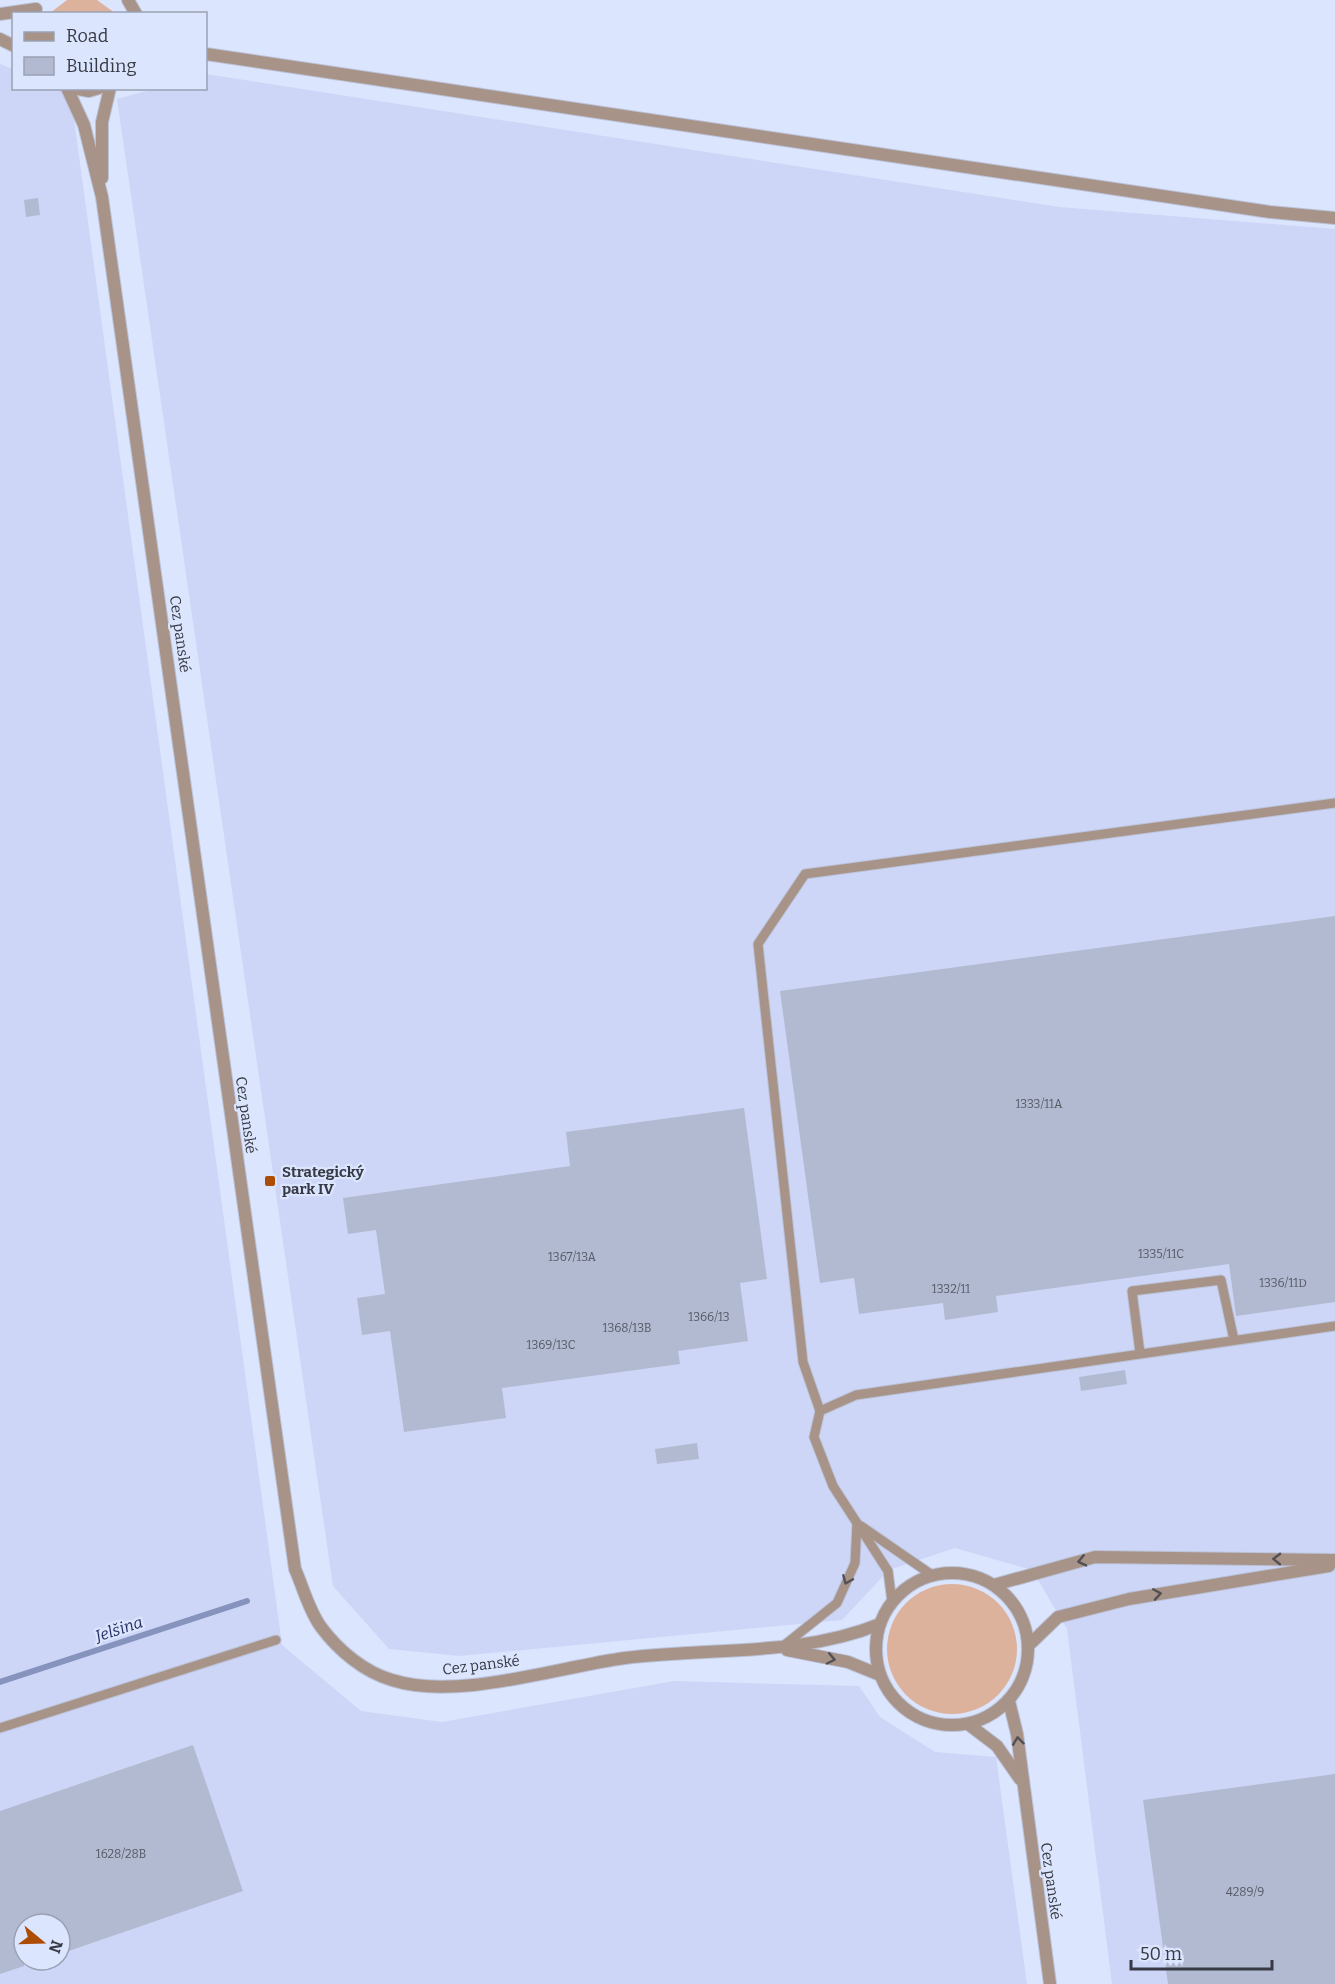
<svg xmlns="http://www.w3.org/2000/svg" width="1335" height="1984" font-family="Bitter,serif">
  <style>
    .built { fill: #cdd6f6; fill-rule: evenodd }
    .green { fill: #ddb29d }
    .lines { fill: none; stroke-linecap: round; stroke-linejoin: round }
    .stream { stroke: #8593bd; stroke-width: 6 }
    .building { fill: #b2bad1 }
    .service-casing { stroke: #bbc3d9; stroke-width: 11 }
    .minor-casing { stroke: #bbc3d9; stroke-width: 14 }
    .service { stroke: #a89388; stroke-width: 9 }
    .minor { stroke: #a89388; stroke-width: 12 }
    .oneway { stroke: #535055 }
    .poi-dot { fill: #ad4d05; stroke: #dce5fe; stroke-width: 2 }
    .labels { text-anchor: middle; dominant-baseline: central; stroke-width: 4.5; stroke-linejoin: round; paint-order: stroke }
    .number-label { font-size: 12px; fill: #565a67 }
    .street-label { font-size: 15px; fill: #373a44; stroke: #dce5fe }
    .poi-label { font-size: 15px; font-weight: bold; fill: #373a44; stroke: #dce5fe; text-anchor: start }
    .water-label { font-size: 16px; font-style: italic; fill: #1d285d; stroke: #dce5fe }
  </style>
  <rect width="100%" height="100%" fill="#dce5fe"/>
  <g class="built">
    <path d="M 0,64 L 13,69 L 14,88 L 70,90 L 282,1645 L 361,1711 L 442,1722 L 674,1681 L 859,1686 L 880,1717 L 935,1752 L 996,1757 L 1027,1984 L 0,1984 ZM 24,1924 L 60,1924 L 60,1960 L 24,1960 Z"/>
    <path d="M 206,74 L 1059,207 L 1335,229 L 1335,1984 L 1112,1984 L 1067,1629 L 1032,1570 L 955,1548 L 889,1570 L 842,1620 L 459,1656 L 389,1649 L 333,1586 L 117,99 L 154,89 L 206,88 Z"/>
  </g>
  <g class="green">
    <path d="M 67,0 L 97,0 L 115,13 L 50,13 Z"/>
    <circle cx="952" cy="1649" r="65"/>
  </g>
  <g class="lines">
    <path class="stream" d="M 0,1682 L 247,1601"/>
  </g>
  <g class="building">
    <path d="M 38,198 L 40,215 L 26,217 L 24,200 Z"/>
    <path d="M 1335,916 L 1335,1302 L 1236,1316 L 1229,1264 L 996,1296 L 998,1312 L 945,1320 L 943,1303 L 859,1314 L 854,1278 L 820,1283 L 780,991 Z"/>
    <path d="M 744,1108 L 767,1279 L 740,1283 L 748,1341 L 678,1351 L 680,1364 L 502,1388 L 506,1418 L 404,1432 L 390,1331 L 362,1335 L 357,1298 L 385,1294 L 376,1230 L 348,1234 L 343,1198 L 570,1166 L 566,1132 Z"/>
    <path d="M 1125,1370 L 1127,1384 L 1081,1391 L 1079,1377 Z"/>
    <path d="M 697,1443 L 699,1459 L 657,1464 L 655,1449 Z"/>
    <path d="M 193,1745 L 243,1891 L 60,1954 L 60,1924 L 24,1924 L 24,1966 L 0,1974 L 0,1811 Z"/>
    <path d="M 1335,1774 L 1335,1984 L 1168,1984 L 1143,1800 Z"/>
  </g>
  <g class="lines">
    <g class="service-casing">
      <g id="service">
        <path d="M 1140,1353 L 1132,1291 L 1221,1280 L 1234,1340"/>
        <path d="M 820,1411 L 856,1395 L 1335,1326"/>
        <path d="M 861,1526 L 932,1575"/>
        <path d="M 892,1602 L 888,1571 L 833,1486 L 814,1437 L 820,1411 L 803,1362 L 758,944 L 805,874 L 1335,803"/>
        <path d="M 782,1647 L 837,1603 L 855,1563 L 857,1523"/>
        <path d="M 0,1728 L 276,1640"/>
      </g>
    </g>
    <g class="minor-casing">
      <g id="minor">
        <path d="M 128,0 L 136,14"/>
        <path d="M 0,14 L 36,9"/>
        <path d="M 0,39 L 14,46"/>
        <path d="M 206,54 L 1270,212 L 1335,218"/>
        <path d="M 67,88 L 84,125 L 102,197 L 295,1569 C 303,1587 309,1611 321,1627 C 338,1650 364,1672 392,1680 C 457,1701 558,1667 625,1658 C 711,1647 799,1657 880,1624"/>
        <path d="M 72,88 L 89,91 L 99,88"/>
        <path d="M 102,178 L 102,122 L 110,88"/>
        <circle cx="952" cy="1649" r="76"/>
        <path d="M 994,1585 L 1095,1557 L 1335,1560"/>
        <path d="M 1029,1645 L 1058,1617 L 1129,1599 L 1329,1566"/>
        <path d="M 787,1650 L 848,1662 L 880,1675"/>
        <path d="M 1009,1701 L 1017,1734 L 1050,1984"/>
        <path d="M 968,1724 L 997,1746 L 1020,1779"/>
      </g>
    </g>
    <use href="#service" class="service"/>
    <use href="#minor" class="minor"/>
  </g>
  <defs><path id="oneway-chevron" d="M-2-3.5L2.5 0L-2 3.5" fill="none" stroke-width="1.6" stroke-linecap="round" stroke-linejoin="round" transform="scale(1.5)"/></defs>
  <g class="oneway">
    <use href="#oneway-chevron" transform="translate(1277 1559) rotate(-179)"/>
    <use href="#oneway-chevron" transform="translate(1082 1561) rotate(167)"/>
    <use href="#oneway-chevron" transform="translate(847 1580) rotate(113)"/>
    <use href="#oneway-chevron" transform="translate(1157 1594) rotate(-9)"/>
    <use href="#oneway-chevron" transform="translate(831 1659) rotate(12)"/>
    <use href="#oneway-chevron" transform="translate(1018 1741) rotate(-97)"/>
  </g>
  <rect class="poi-dot" x="264" y="1175" width="12" height="12" rx="3"/>
  <g class="labels">
    <g class="number-label">
      <text x="1039" y="1104">1333/11A</text>
      <text x="1161" y="1254">1335/11C</text>
      <text x="572" y="1257">1367/13A</text>
      <text x="1283" y="1283">1336/11D</text>
      <text x="951" y="1289">1332/11</text>
      <text x="709" y="1317">1366/13</text>
      <text x="627" y="1328">1368/13B</text>
      <text x="551" y="1345">1369/13C</text>
      <text x="121" y="1854">1628/28B</text>
      <text x="1245" y="1892">4289/9</text>
    </g>
    <g class="street-label">
      <text transform="translate(180 634) rotate(82)">Cez panské</text>
      <text transform="translate(246 1115) rotate(82)">Cez panské</text>
      <text transform="translate(481 1665) rotate(-7)">Cez panské</text>
      <text transform="translate(1051 1881) rotate(82)">Cez panské</text>
    </g>
    <g class="poi-label">
      <text x="282" y="1172">Strategický<tspan x="282" dy="17">park IV</tspan></text>
    </g>
    <g class="water-label">
      <text transform="translate(119 1629) rotate(-18)">Jelšina</text>
    </g>
  </g>
  <rect x="12" y="12" width="195" height="78" fill="#dce5fe" stroke="#9aa1b4" stroke-width="1.5"/>
  <rect x="24" y="32" width="30" height="9" fill="#a89388" stroke="#9aa1b4" stroke-width="1.5"/>
  <text x="66" y="42" font-size="18" fill="#373a44">Road</text>
  <rect x="24" y="57" width="30" height="18" fill="#b2bad1" stroke="#9aa1b4" stroke-width="1.5"/>
  <text x="66" y="72" font-size="18" fill="#373a44">Building</text>
  <g transform="translate(42 1942) rotate(109)"><circle r="28" fill="#dce5fe" stroke="#9aa1b4" stroke-width="1.5"/>
  <path d="M0-4.5L10 22L0 15L-10 22Z" fill="#ad4d05"/>
  <text y="-9" font-size="16" font-weight="bold" text-anchor="middle" fill="#373a44">N</text>
  </g>
  <path d="M1131 1960v9h141v-9" fill="none" stroke="#373a44" stroke-width="3"/>
  <text x="1140" y="1960" font-size="18" fill="#373a44" stroke="#dce5fe" stroke-width="4.5" paint-order="stroke">50 m</text>
</svg>
